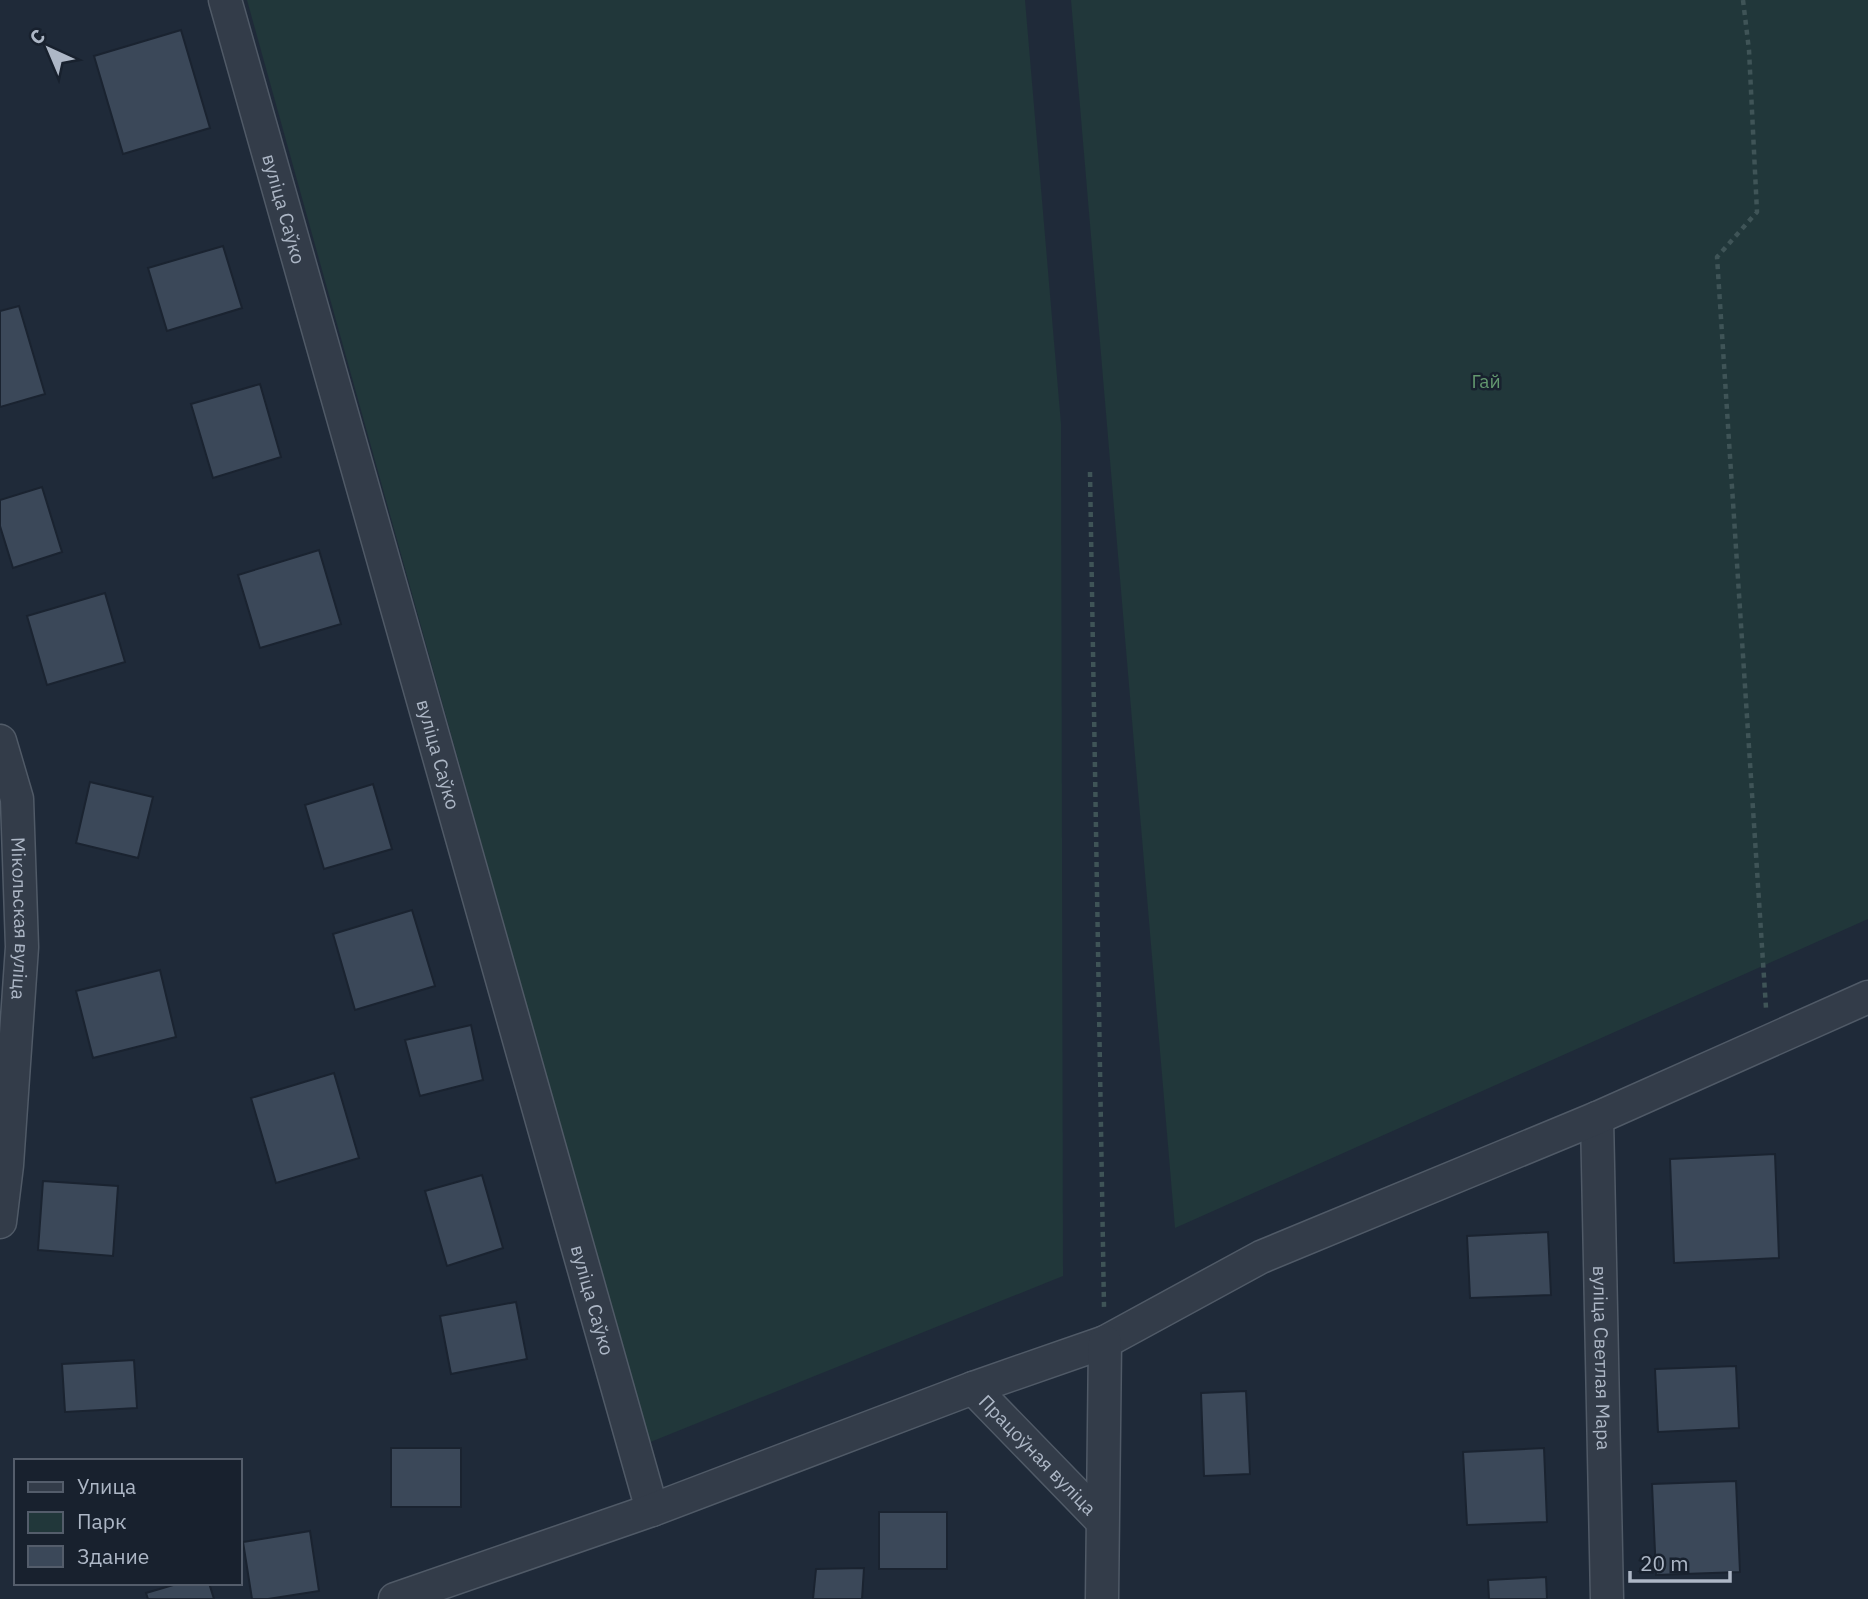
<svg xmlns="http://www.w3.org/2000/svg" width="1868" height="1599" font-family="'IBM Plex Sans',sans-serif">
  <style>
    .green { fill: #21373a }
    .building { fill: #3b4859; stroke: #1a2330; stroke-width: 2 }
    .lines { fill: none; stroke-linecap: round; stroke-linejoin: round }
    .minor-casing { stroke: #505a67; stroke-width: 35 }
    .path { stroke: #3f5457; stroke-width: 4.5; stroke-dasharray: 5 5; stroke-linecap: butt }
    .minor { stroke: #333c49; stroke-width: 32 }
    .labels { text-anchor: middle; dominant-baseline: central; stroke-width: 5; stroke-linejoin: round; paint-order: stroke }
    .street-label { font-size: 19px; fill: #adb7c6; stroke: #18212e }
    .park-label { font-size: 19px; fill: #63986f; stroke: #18212e }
  </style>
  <rect width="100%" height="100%" fill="#1f2a39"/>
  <g class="green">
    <path d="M 247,0 L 1025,0 L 1061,424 L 1063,1276 L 648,1443 Z"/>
    <path d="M 1071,0 L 1868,0 L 1868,919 L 1175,1228 Z"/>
  </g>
  <g class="building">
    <path d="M 181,30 L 210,128 L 123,154 L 94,56 Z"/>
    <path d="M 223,246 L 242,308 L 167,331 L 148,268 Z"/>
    <path d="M 19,306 L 45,394 L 0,407 L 0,311 Z"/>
    <path d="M 260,384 L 281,457 L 213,478 L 191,404 Z"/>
    <path d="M 42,487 L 62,552 L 13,568 L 0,526 L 0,500 Z"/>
    <path d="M 319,550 L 341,624 L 260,648 L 238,575 Z"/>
    <path d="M 105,593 L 125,662 L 47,685 L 27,616 Z"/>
    <path d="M 90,782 L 153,797 L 138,858 L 76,843 Z"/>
    <path d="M 373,784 L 392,849 L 324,869 L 305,805 Z"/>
    <path d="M 412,910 L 435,986 L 355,1010 L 333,934 Z"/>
    <path d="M 160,970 L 176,1037 L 93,1058 L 76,991 Z"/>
    <path d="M 471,1025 L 483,1080 L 420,1096 L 405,1040 Z"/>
    <path d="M 334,1073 L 359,1158 L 276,1183 L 251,1098 Z"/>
    <path d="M 1775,1154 L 1779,1258 L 1674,1263 L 1670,1159 Z"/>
    <path d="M 482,1175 L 503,1248 L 447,1266 L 425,1191 Z"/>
    <path d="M 43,1181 L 118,1186 L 113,1256 L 38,1250 Z"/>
    <path d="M 1548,1232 L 1551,1295 L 1470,1298 L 1467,1236 Z"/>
    <path d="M 516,1302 L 527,1359 L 451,1374 L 440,1316 Z"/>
    <path d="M 134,1360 L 137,1408 L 65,1412 L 62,1364 Z"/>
    <path d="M 1736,1366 L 1739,1428 L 1658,1432 L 1655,1369 Z"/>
    <path d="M 1246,1391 L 1250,1474 L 1204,1476 L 1201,1393 Z"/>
    <rect x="391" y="1448" width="70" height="59"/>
    <path d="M 1544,1448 L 1547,1522 L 1467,1525 L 1463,1452 Z"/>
    <path d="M 1736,1481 L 1740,1572 L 1656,1575 L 1652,1484 Z"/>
    <rect x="879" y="1512" width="68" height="57"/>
    <path d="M 310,1531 L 319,1591 L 268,1599 L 252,1599 L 243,1542 Z"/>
    <path d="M 864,1568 L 862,1599 L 813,1599 L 816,1569 Z"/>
    <path d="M 1546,1577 L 1547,1599 L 1489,1599 L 1488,1580 Z"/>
    <path d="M 180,1583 L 209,1583 L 214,1599 L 148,1599 L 146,1593 Z"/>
  </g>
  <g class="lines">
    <g class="minor-casing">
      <g id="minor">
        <path id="s1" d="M 225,0 L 652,1510"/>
        <path id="s2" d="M 0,741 L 17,799 L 22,947 L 7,1165 L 0,1222"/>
        <path id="s3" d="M 1597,1118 L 1607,1599"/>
        <path id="s4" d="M 973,1388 L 1102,1521"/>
        <path d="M 395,1599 L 652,1510 L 973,1388 L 1105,1342 L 1261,1257 L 1597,1118 L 1868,997"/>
        <path d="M 1102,1599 L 1105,1342"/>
      </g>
    </g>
    <g class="path">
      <path d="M 1743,0 L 1749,50 L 1757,212 L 1717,257 L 1766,1008"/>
      <path d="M 1090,472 L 1104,1307"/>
    </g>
    <use href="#minor" class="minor"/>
  </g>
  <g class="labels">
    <g class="street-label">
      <text stroke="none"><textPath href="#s1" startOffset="217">вуліца Саўко</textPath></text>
      <text stroke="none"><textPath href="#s1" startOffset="784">вуліца Саўко</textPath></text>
      <text stroke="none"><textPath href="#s2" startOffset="180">Мікольская вуліца</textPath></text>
      <text stroke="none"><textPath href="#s1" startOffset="1351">вуліца Саўко</textPath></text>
      <text stroke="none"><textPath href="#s3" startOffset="240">вуліца Светлая Мара</textPath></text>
      <text stroke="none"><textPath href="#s4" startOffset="93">Працоўная вуліца</textPath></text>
    </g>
    <g class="park-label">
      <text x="1486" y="381">Гай</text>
    </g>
  </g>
  <rect x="14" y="1459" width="228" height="126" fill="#18212e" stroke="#545d6b" stroke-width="2"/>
  <rect x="28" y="1482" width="35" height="10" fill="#333c49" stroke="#545d6b" stroke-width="2"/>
  <text x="77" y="1494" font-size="21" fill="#adb7c6">Улица</text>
  <rect x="28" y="1512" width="35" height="21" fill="#21373a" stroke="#545d6b" stroke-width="2"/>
  <text x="77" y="1529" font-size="21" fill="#adb7c6">Парк</text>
  <rect x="28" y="1546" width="35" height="21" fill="#3b4859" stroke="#545d6b" stroke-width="2"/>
  <text x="77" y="1564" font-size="21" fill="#adb7c6">Здание</text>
  <g transform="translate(49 49) rotate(316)" stroke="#18212e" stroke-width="5" paint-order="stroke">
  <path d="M0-5L12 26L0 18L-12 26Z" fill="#adb7c6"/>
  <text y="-10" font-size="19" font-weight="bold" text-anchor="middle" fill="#adb7c6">С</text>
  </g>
  <path d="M1630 1571v10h100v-10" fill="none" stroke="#adb7c6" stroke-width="3.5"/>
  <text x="1640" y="1571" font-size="21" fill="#adb7c6" stroke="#18212e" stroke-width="5" paint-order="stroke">20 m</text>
</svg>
